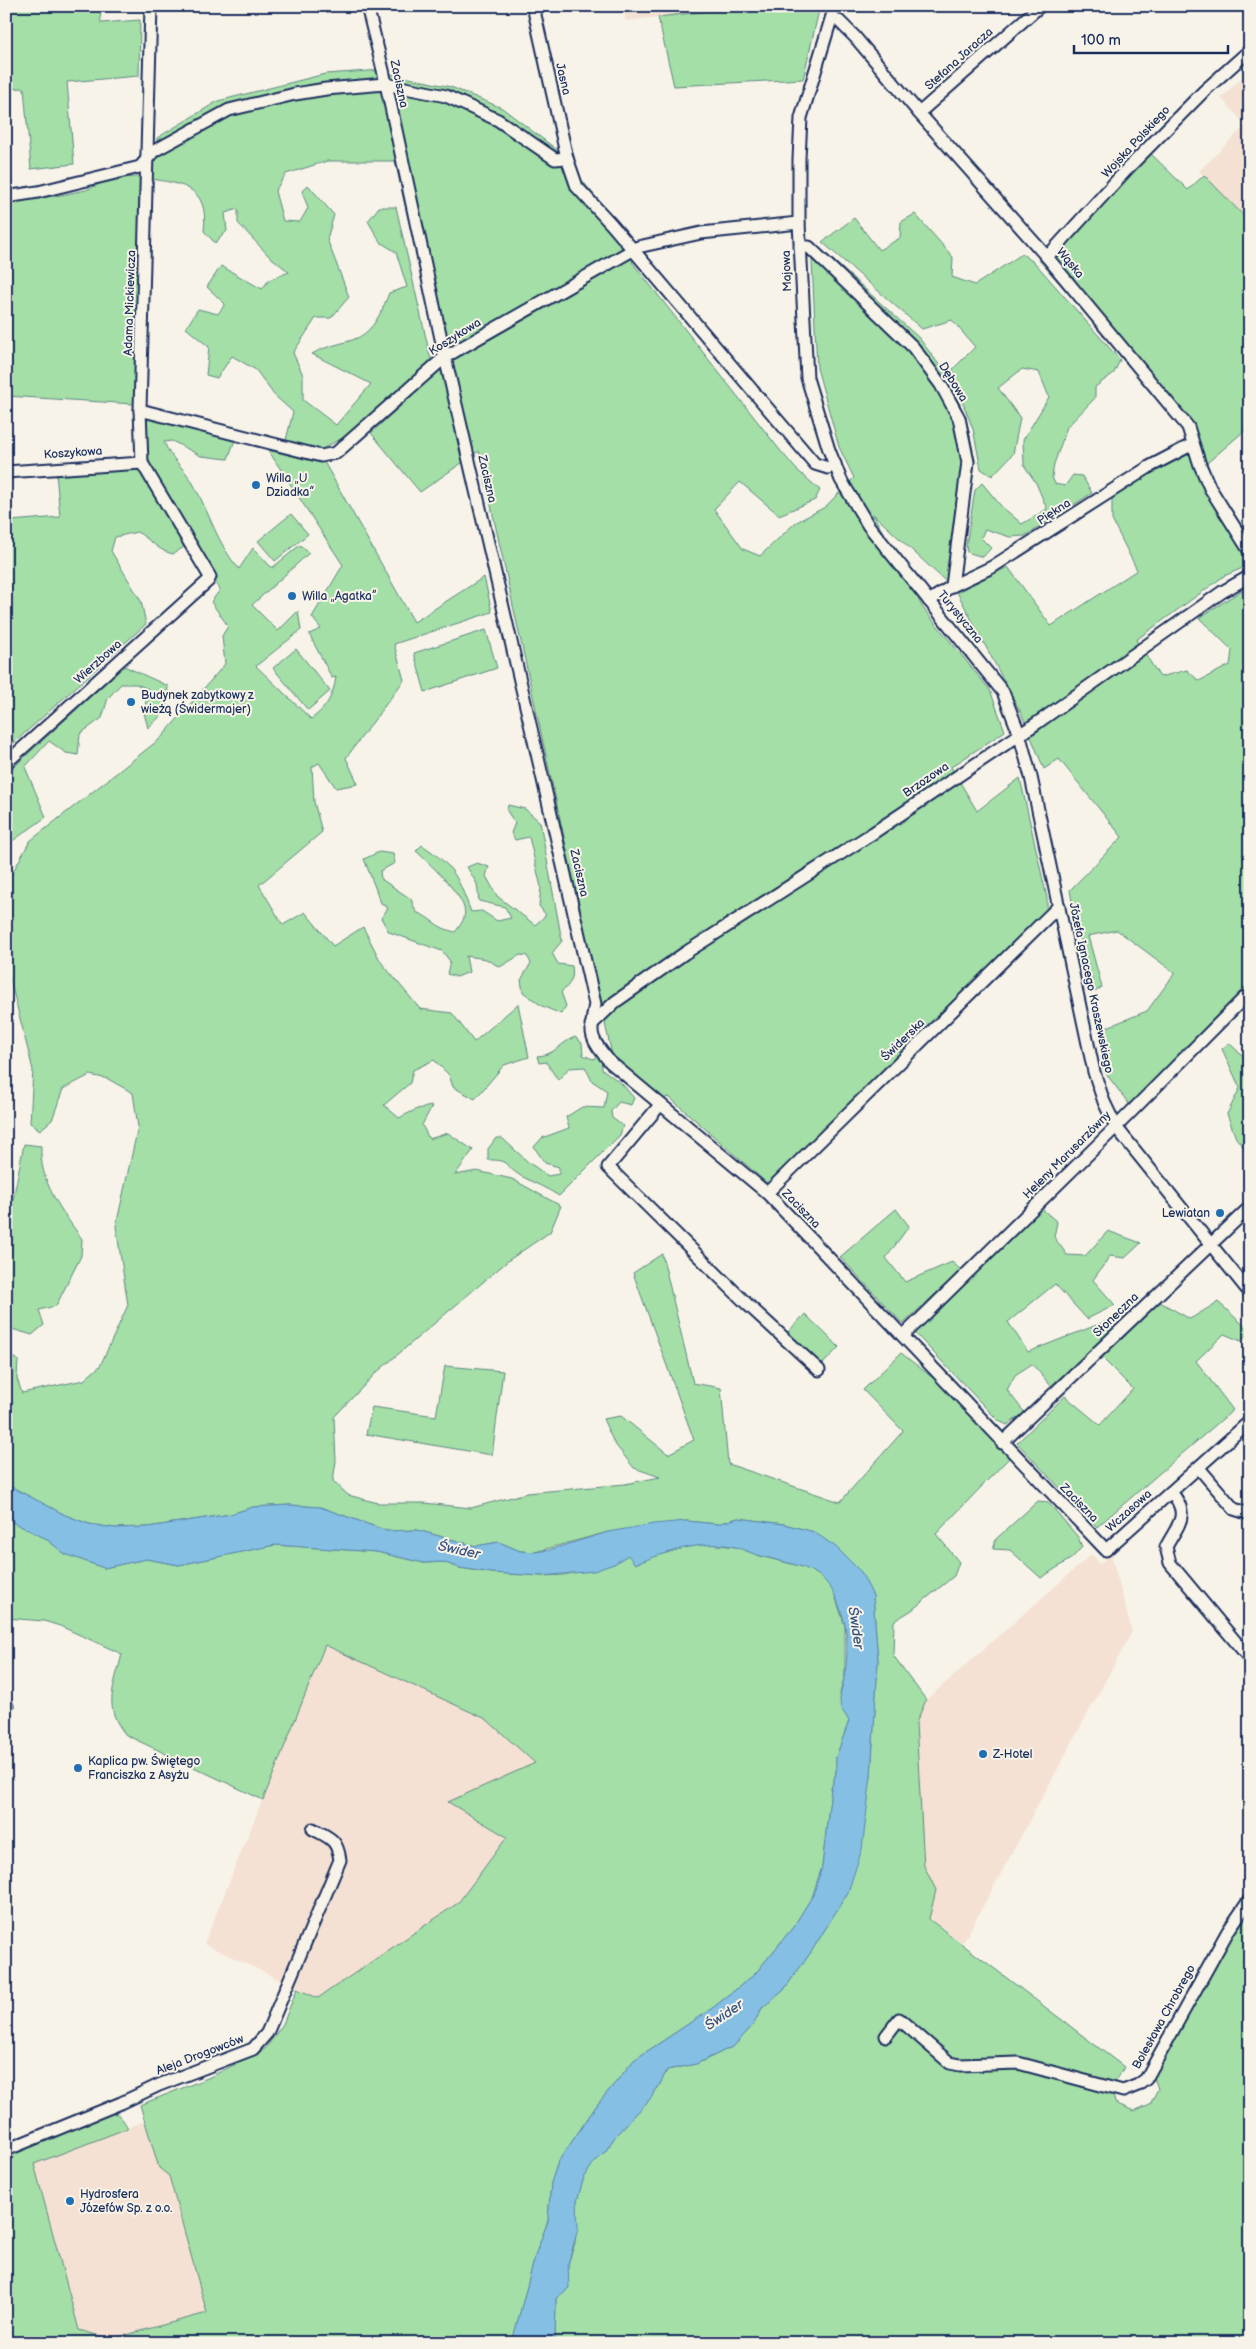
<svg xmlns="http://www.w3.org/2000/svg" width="1256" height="2349" font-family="'Balsamiq Sans',sans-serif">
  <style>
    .built { fill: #f4e1d3 }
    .green { fill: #a3dfa6; stroke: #5f8782 }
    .water { fill: #85c0e4; stroke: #5b86ae }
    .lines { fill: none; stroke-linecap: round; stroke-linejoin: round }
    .minor-casing { stroke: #1b2f5e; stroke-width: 15 }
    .minor { stroke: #f7f3e8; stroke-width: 11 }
    .poi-dot { fill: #1f6fb2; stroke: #f7f3e8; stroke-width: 2 }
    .labels { text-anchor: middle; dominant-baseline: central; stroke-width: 4; stroke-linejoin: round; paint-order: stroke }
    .street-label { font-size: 12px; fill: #1b2f5e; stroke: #f7f3e8 }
    .poi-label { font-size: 12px; fill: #1b2f5e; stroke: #f7f3e8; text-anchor: start }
    .water-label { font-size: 14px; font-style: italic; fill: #365380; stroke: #f7f3e8 }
  </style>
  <rect width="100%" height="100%" fill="#f7f3e8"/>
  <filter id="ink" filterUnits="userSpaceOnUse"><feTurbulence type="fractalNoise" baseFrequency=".02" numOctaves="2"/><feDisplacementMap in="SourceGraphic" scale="10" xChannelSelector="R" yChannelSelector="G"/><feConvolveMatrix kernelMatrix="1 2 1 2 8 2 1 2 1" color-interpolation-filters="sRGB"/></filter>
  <g filter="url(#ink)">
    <g class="built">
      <path d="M 623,6 L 752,6 L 626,21 Z"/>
      <path d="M 1250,70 L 1250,222 L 1199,171 L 1246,125 L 1221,98 Z"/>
      <path d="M 1092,1554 L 1100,1564 L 1111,1554 L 1132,1632 L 963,1943 L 884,1884 L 902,1721 Z"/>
      <path d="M 325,1645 L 486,1719 L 535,1763 L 449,1802 L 507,1837 L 458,1903 L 318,1998 L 204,1944 Z"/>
      <path d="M 145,2121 L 159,2168 L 169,2176 L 207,2313 L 111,2339 L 79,2330 L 34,2163 Z"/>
    </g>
    <g class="green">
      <path d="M 6,6 L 100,6 L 101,23 L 140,20 L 139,76 L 67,82 L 74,164 L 31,169 L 24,88 L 6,89 Z"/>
      <path d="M 752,6 L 820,6 L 803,79 L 674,86 L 658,17 Z"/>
      <path d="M 383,70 L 391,74 L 451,87 L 502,108 L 556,149 L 642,253 L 632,262 L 779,449 L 796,469 L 820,490 L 815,500 L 779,515 L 740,482 L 714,509 L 743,549 L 760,556 L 795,523 L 825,507 L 854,478 L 839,447 L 817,368 L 811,240 L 919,338 L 947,375 L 966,418 L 975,460 L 957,592 L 1008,567 L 1051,626 L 1137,570 L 1112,520 L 1112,498 L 1178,455 L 1191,433 L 1038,259 L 1144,147 L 1188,190 L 1204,175 L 1250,222 L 1250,426 L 1207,463 L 1214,483 L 1250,538 L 1250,565 L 1224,576 L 1136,640 L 1160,677 L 1187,670 L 1199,681 L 1230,665 L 1232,650 L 1199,618 L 1250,585 L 1250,983 L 1129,1104 L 1104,1071 L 1100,1030 L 1147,1011 L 1175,973 L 1117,930 L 1088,936 L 1102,987 L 1095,992 L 1075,918 L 1070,890 L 1122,837 L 1059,759 L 1044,769 L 1022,715 L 957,592 L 873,514 L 923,608 L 990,690 L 1005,731 L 951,767 L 977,811 L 1020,778 L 1047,898 L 1047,914 L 769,1185 L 669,1097 L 654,1102 L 612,1055 L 479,451 L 420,492 L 371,433 L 442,368 L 395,161 L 327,161 L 286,174 L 275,191 L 283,221 L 300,222 L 308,208 L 302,191 L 308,185 L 334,215 L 327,239 L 349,297 L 331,318 L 316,318 L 293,353 L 303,375 L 303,400 L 336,425 L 371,384 L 312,354 C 328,344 353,343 364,334 C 377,324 383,308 389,293 L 407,287 L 396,252 L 380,242 L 368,221 L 379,207 L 396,207 L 431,360 L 346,436 L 320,450 L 285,444 L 293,412 L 274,395 L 256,370 L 232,356 L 217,378 L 206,375 L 209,347 L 186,328 L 198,309 L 218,314 L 225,304 L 207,287 L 221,266 L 262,289 L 269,280 L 289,272 L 268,255 L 238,223 L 238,209 L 225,213 L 227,231 L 215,243 L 204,231 C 210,182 177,184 140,177 L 134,404 L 6,396 L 6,200 L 56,196 L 86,190 L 113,178 L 139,177 L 156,155 L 157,138 L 218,101 L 325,74 Z"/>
      <path d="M 915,214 L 953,257 L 952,277 L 975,285 L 1022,254 L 1035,263 L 1120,360 L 1114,373 L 1095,387 L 1095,398 L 1067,427 L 1054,464 L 1052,477 L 1055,484 L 1065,486 L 1073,475 L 1082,476 L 1092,493 L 1025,536 L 1010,537 L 985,529 L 981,538 L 991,548 L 983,557 L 967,552 L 966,546 L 975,490 L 982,483 L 1001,506 L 1022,524 L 1047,509 L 1036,483 L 1024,465 L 1023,440 L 1049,397 L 1039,372 L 1022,369 L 998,388 L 1020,418 L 1013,454 L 992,476 L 981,469 L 973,429 L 955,383 L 953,369 L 975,347 L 952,320 L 922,329 L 822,242 L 854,218 L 879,250 L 900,238 L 901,222 Z"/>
      <path d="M 147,417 L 235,440 L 228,459 L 201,456 L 172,441 L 164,442 C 171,460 187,470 195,487 C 210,515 218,545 239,569 L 253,548 L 272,568 L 300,545 L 309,553 L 252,605 L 278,631 L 298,611 L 301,630 L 256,666 L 311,719 C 327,708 333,696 336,677 L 332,678 L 309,634 L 321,629 L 312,617 L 343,565 L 268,450 L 324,462 L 414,622 L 484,577 L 492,612 L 394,644 L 404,680 L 346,758 L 358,784 L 336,788 L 319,763 L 312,767 L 314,802 L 322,832 L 259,885 L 283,925 L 305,912 L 333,946 L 363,927 L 381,962 L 420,1009 L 452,1013 L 474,1042 L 518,1004 L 529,1057 L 504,1065 L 475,1099 L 453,1087 L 449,1075 L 434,1060 L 413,1070 L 410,1083 L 384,1105 L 399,1118 L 417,1109 L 432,1106 L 422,1125 L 429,1139 L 448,1133 L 473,1150 L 455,1175 L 477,1171 L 512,1179 L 561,1206 L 550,1232 L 509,1260 L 376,1373 L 334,1417 L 336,1461 L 333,1481 L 348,1495 L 378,1503 L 424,1503 L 471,1508 L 527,1493 L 625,1484 L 660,1477 L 634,1468 L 614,1443 L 603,1419 L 621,1416 L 668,1454 L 694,1440 L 633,1273 L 662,1254 L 693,1383 L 721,1388 L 728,1464 L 840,1502 L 903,1431 L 863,1390 L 901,1353 L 942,1385 L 1010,1457 L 936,1534 L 959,1562 L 954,1576 L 912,1610 L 894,1621 L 893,1655 L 926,1700 L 916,1723 L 924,1866 L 936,1890 L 929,1919 L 1124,2067 L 1112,2089 L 1115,2103 L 1134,2111 L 1150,2104 L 1158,2089 L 1153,2074 L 1232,1936 L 1250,1912 L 1250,2343 L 555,2343 L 556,2298 L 568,2274 L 568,2264 L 575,2243 L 577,2201 L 583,2180 L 592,2164 L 605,2152 L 616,2135 L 650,2099 L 660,2084 L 667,2070 L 696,2064 L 734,2046 L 753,2025 L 762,2008 L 783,1991 L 811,1952 L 848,1892 L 871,1776 L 878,1661 L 873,1596 L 814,1532 L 784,1524 L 738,1518 L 718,1524 L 686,1521 L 608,1532 L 535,1552 L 520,1551 L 499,1542 L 476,1546 L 417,1530 L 387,1531 L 320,1507 L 290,1505 L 253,1507 L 231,1514 L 148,1527 L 114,1528 L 89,1524 L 65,1515 L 6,1484 L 6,1354 L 18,1360 L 17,1379 L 22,1393 L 84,1380 L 100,1366 L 128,1305 L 116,1226 L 138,1127 L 133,1093 L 108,1079 L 90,1075 L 63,1089 L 52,1120 L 40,1130 L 30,1123 L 33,1070 L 6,963 L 6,884 L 30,841 L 161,738 L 225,664 L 222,636 L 228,626 L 211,602 L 220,590 L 146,458 Z"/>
      <path d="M 140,466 L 184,547 L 173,554 C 158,551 150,539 137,532 L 115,537 L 111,551 L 141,601 L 146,624 L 6,750 L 6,491 L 10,521 L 60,517 L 56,472 Z"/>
      <path d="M 291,514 L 308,534 L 275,561 L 258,541 Z"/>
      <path d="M 486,630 L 497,668 L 425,692 L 414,653 Z"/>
      <path d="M 296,649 L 330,691 L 308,710 L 273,668 Z"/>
      <path d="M 124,666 L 168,686 L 166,711 L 148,728 L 144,713 L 148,689 L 136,684 L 121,684 L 108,698 L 102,718 L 80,734 L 78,755 L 66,753 L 49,741 L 25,767 L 46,817 L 7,845 L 6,774 Z"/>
      <path d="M 508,805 L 525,809 L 540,822 L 562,941 L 552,953 L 558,964 L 572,966 C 574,978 571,984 561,992 L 566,1006 L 561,1014 L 542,1006 L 523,992 L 521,980 L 531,963 L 527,956 L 520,955 L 500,967 L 486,959 L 466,956 L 469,972 L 457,977 L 447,974 L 450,961 L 442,951 L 389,932 L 381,918 L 388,908 L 381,903 L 364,859 L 379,852 L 393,854 L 395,863 L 380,871 L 381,879 L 411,899 L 416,912 C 432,918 436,928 455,932 C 460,926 467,917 464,908 C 460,892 428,862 416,851 L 422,845 C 455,867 457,876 471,912 L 482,911 L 497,921 L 511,918 L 505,907 L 479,901 L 477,884 L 467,867 L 477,863 L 489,867 L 486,876 L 497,896 L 535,925 L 546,915 L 539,906 L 541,887 L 529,837 L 515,840 L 511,833 L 515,823 L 507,811 Z"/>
      <path d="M 575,1037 L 582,1043 L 583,1055 L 593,1059 L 601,1056 L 602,1069 L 622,1084 L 634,1098 L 631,1105 L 619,1102 L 611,1111 L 612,1118 L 623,1126 L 620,1135 L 559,1196 C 547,1188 534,1183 521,1176 C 506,1168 510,1159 488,1160 L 488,1149 L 496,1138 L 502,1138 L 528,1162 L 548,1176 L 559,1174 L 559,1167 L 545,1163 L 534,1147 L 542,1138 L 569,1128 L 566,1117 L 582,1107 L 604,1108 L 607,1091 L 592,1081 L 585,1067 L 569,1068 L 558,1080 L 546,1062 L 539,1063 L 537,1056 C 554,1056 561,1042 575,1037 Z"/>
      <path d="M 1229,1043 L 1242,1055 L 1250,1055 L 1250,1155 L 1236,1138 L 1227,1114 L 1240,1088 L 1222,1049 Z"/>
      <path d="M 24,1144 L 41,1146 C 39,1182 62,1211 82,1239 L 81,1256 L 56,1306 L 39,1310 L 44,1325 L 32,1335 L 12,1329 L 6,1335 L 6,1235 Z"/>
      <path d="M 896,1209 L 909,1226 L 886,1258 L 905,1282 L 952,1262 L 961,1270 L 903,1324 L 840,1257 Z"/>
      <path d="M 1042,1209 L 1057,1222 L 1054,1237 L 1067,1255 L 1085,1256 L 1108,1231 L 1141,1243 L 1125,1258 L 1110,1256 L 1093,1280 L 1115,1305 L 1087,1319 L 1055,1284 L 1008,1322 L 1028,1352 L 1112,1319 L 1118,1325 L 1051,1386 L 1032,1364 L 1015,1375 L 1007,1390 L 1025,1413 L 1007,1425 L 999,1421 L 985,1407 L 914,1332 Z"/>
      <path d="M 1160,1302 L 1190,1319 L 1218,1302 L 1250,1331 L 1241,1341 L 1224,1334 L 1196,1361 L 1233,1410 L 1097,1527 L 1017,1443 L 1065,1396 L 1100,1425 L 1133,1389 L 1102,1358 Z"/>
      <path d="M 805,1314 L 839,1347 L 821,1366 L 787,1333 Z"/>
      <path d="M 445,1366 L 503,1371 L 492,1455 L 366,1434 L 372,1407 L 436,1416 Z"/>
      <path d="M 1038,1501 L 1048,1502 L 1078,1537 L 1082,1547 L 1072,1558 L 1041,1578 L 1010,1550 L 993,1549 L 996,1539 Z"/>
      <path d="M 6,1519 L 45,1538 L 65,1554 L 104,1568 L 146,1559 L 179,1565 L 275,1545 L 377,1552 L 424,1563 L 443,1562 L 460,1568 L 492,1573 L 542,1576 L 563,1575 L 614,1564 L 628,1554 L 662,1554 L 687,1547 L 710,1544 L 736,1547 L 760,1556 L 804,1567 L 821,1576 L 833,1590 L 845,1626 L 845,1675 L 840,1693 L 842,1708 L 849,1721 L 836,1757 L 836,1773 L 831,1789 L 822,1867 L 813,1895 L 794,1926 L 755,1974 L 714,2007 L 634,2060 L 597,2105 L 558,2162 L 551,2183 L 548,2221 L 536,2253 L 512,2343 L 6,2343 L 6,2176 L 8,2175 L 6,2155 L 108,2112 C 119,2112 122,2118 128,2128 L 34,2164 L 79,2330 L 111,2339 L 207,2313 L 169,2176 L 159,2168 L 140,2105 L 210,2077 L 265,2049 L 283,2024 L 297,1989 L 318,1998 L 458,1903 L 507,1837 L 448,1802 L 535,1763 L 486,1719 L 325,1645 L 263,1800 L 126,1735 C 102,1707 114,1687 122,1654 L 60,1626 L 44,1621 L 6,1618 Z"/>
    </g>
    <path class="water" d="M 6,1484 L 65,1515 L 89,1524 L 114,1528 L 148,1527 L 231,1514 L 253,1507 L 290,1505 L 320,1507 L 387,1531 L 417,1530 L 476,1546 L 499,1542 L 520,1551 L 535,1552 L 549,1550 L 608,1532 L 654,1524 L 686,1521 L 718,1524 L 738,1518 L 784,1524 L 814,1532 L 836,1547 L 861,1572 L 873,1596 L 878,1661 L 871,1776 L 862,1849 L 848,1892 L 811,1952 L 783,1991 L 762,2008 L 753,2025 L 734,2046 L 696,2064 L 667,2070 L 660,2084 L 650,2099 L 616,2135 L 605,2152 L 592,2165 L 583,2180 L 577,2201 L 578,2229 L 568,2264 L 569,2288 L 556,2298 L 555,2343 L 512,2342 L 536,2253 L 548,2221 L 551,2183 L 558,2162 L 597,2105 L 634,2060 L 714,2007 L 755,1974 L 794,1926 L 813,1895 L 822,1867 L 831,1789 L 836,1773 L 836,1757 L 849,1721 C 847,1717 843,1712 841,1708 C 838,1696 843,1686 845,1674 C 847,1660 848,1639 845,1625 C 831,1567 810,1569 761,1556 C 752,1554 744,1549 736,1547 C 701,1539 668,1552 635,1564 L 628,1555 L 614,1564 L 594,1571 L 542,1576 L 492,1573 L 460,1568 L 443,1562 L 424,1563 L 377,1552 L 275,1545 L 179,1565 L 146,1559 L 104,1568 L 65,1554 L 45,1538 L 6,1519 Z"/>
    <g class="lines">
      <g class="minor-casing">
        <g id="minor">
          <path d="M 367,6 L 383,70 L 445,357 L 595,1004 C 589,1036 590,1038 610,1062 L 767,1193 L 1106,1550 L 1250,1421"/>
          <path d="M 533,6 L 567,158 L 577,187 L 612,225 L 815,464 L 828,468 L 835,464"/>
          <path d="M 835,6 L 801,118 L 799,159 L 799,223 L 807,378 L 829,450 L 841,480 L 868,525 L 1003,692 L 1019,733 L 1031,777 L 1094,1072 L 1104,1102 L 1116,1127 L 1250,1293"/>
          <path d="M 832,18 L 839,21 L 855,37 L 919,113 L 1047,257 L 1188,427 L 1200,465 L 1210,488 L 1250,552"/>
          <path d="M 919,113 L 1040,6"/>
          <path d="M 6,197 L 38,192 L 140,167 L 154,151 L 229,110 L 295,94 L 326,89 L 385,84 L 446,96 L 498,120 L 555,159 L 567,158"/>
          <path d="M 800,247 L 809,247 L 913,347 L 941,385 L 959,418 L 968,462 L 952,586"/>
          <path d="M 1047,257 L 1129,167 L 1204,91 L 1250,50"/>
          <path d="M 140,410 L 321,456 L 336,453 L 445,357 L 638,247 L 701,233 L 799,223"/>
          <path d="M 6,472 L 142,463"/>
          <path d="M 929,601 L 952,586 L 992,567 L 1149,467 L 1193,444"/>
          <path d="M 6,763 L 208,581 L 210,577 L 142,463 L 140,410 L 151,6"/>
          <path d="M 591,1025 L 615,1002 L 685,953 L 873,833 L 1037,723 L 1222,592 L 1250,576"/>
          <path d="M 660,1105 L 608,1167 L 747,1304 L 819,1370"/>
          <path d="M 767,1193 L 1059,906"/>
          <path d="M 903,1336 L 1116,1127 L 1250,992"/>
          <path d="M 1002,1443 L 1250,1207"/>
          <path d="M 1199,1468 L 1234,1509 L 1250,1514"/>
          <path d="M 1171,1492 C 1191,1515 1178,1524 1166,1547 L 1170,1563 L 1250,1659"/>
          <path d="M 6,1708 L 7,1706"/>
          <path d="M 886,2036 L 899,2019 L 950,2063 L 960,2065 L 1018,2063 L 1123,2091 L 1138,2085 L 1146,2079 L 1228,1931 L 1250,1899"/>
          <path d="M 6,2150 L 121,2103 L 159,2085 L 253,2049 L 267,2033 L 340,1860 C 337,1839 330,1838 313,1829"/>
        </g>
      </g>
      <use href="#minor" class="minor"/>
    </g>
  </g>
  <g class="poi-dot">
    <circle cx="256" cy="485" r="5"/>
    <circle cx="292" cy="596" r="5"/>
    <circle cx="131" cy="702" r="5"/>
    <circle cx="1220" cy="1213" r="5"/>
    <circle cx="983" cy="1754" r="5"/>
    <circle cx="78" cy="1768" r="5"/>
    <circle cx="70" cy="2201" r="5"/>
  </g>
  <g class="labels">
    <g class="street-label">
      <text transform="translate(959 59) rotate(-42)">Stefana Jaracza</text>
      <text transform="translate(563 79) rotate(77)">Jasna</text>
      <text transform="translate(399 84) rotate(78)">Zaciszna</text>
      <text transform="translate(1136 142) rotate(-47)">Wojska Polskiego</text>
      <text transform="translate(1070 263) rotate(50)">Wąska</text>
      <text transform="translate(787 271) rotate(-92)">Majowa</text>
      <text transform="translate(130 303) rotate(-88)">Adama Mickiewicza</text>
      <text transform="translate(455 337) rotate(-32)">Koszykowa</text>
      <text transform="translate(953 382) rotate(58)">Dębowa</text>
      <text transform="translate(73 453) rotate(-4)">Koszykowa</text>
      <text transform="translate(487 479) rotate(77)">Zaciszna</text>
      <text transform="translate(1054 512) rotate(-33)">Piękna</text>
      <text transform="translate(960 617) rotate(51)">Turystyczna</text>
      <text transform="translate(98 662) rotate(-42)">Wierzbowa</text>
      <text transform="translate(926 780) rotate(-34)">Brzozowa</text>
      <text transform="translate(579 873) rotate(77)">Zaciszna</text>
      <text transform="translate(1091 988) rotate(78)">Józefa Ignacego Kraszewskiego</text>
      <text transform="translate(903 1040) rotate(-44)">Świderska</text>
      <text transform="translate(1067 1155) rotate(-45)">Heleny Marusarzówny</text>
      <text transform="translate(801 1209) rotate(46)">Zaciszna</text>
      <text transform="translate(1116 1315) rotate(-44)">Słoneczna</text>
      <text transform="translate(1079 1503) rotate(46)">Zaciszna</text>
      <text transform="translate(1129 1511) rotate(-42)">Wczasowa</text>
      <text transform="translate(1164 2017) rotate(-61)">Bolesława Chrobrego</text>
      <text transform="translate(200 2055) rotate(-21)">Aleja Drogowców</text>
    </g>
    <g class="poi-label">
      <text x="266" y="478">Willa „U<tspan x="266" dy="14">Dziadka”</tspan></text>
      <text x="302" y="596">Willa „Agatka”</text>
      <text x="141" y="695">Budynek zabytkowy z<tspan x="141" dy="14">wieżą (Świdermajer)</tspan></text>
      <text x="1210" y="1213" text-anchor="end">Lewiatan</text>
      <text x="993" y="1754">Z-Hotel</text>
      <text x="88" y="1761">Kaplica pw. Świętego<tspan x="88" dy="14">Franciszka z Asyżu</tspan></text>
      <text x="80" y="2194">Hydrosfera<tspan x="80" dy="14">Józefów Sp. z o.o.</tspan></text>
    </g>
    <g class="water-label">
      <text transform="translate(459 1550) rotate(12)">Świder</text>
      <text transform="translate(856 1628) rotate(81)">Świder</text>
      <text transform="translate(724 2015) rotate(-34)">Świder</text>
    </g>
  </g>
  <rect width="1256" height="2349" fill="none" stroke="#f7f3e8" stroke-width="25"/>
  <rect x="12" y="12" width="1231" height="2324" fill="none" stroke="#1b2f5e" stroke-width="2" filter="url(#ink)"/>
  <path d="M1074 45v8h154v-8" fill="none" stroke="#1b2f5e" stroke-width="2.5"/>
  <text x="1081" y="45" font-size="15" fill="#1b2f5e" stroke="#f7f3e8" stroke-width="4" paint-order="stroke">100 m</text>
</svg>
